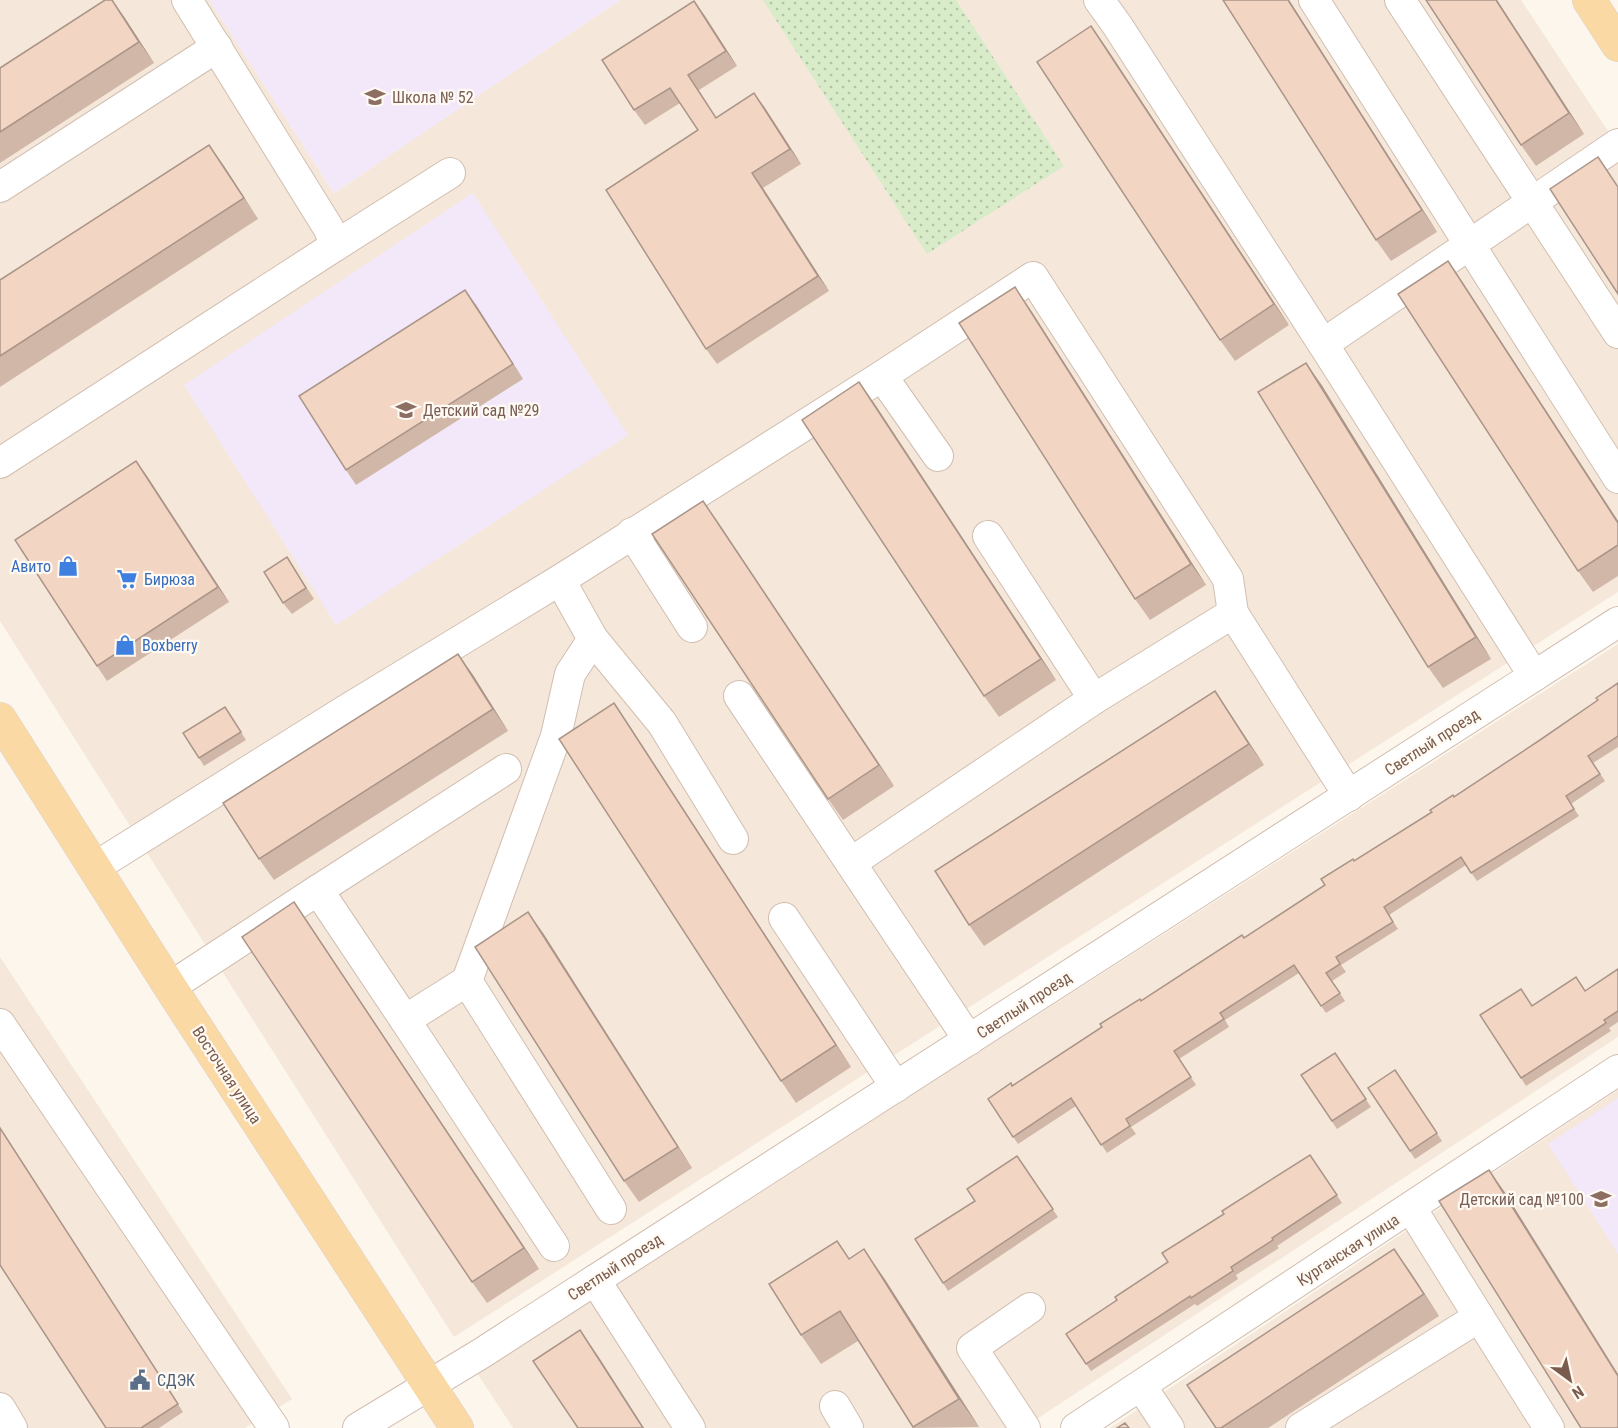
<svg xmlns="http://www.w3.org/2000/svg" width="1618" height="1428" font-family="'Roboto Condensed',sans-serif">
  <style>
    .residential { fill: #f5e8da }
    .education { fill: #f3e8fa }
    .park { fill: url(#park-dots) }
    .lines { fill: none; stroke-linecap: round; stroke-linejoin: round }
    .minor-casing { stroke: #d1beb0; stroke-width: 32 }
    .major-casing { stroke: #dad1cd; stroke-width: 34 }
    .minor { stroke: #fff; stroke-width: 30 }
    .major { stroke: #fbd9a5; stroke-width: 33 }
    .wall { fill: #d1b7a8 }
    .shaded-wall { fill: #aa9588 }
    .building { fill: #f3d5c3; stroke: #aa9588; stroke-width: 1.5 }
    .labels { text-anchor: middle; dominant-baseline: central; stroke-width: 4.5; stroke-linejoin: round; paint-order: stroke }
    .education-label { font-size: 16px; fill: #785e54; stroke: #fffaf3; text-anchor: start }
    .shop-label { font-size: 16px; fill: #366cbe; stroke: #fffaf3; text-anchor: start }
    .street-label { font-size: 16px; fill: #7a5c4d; stroke: #fffaf3 }
    .service-label { font-size: 16px; fill: #4e5e75; stroke: #fffaf3; text-anchor: start }
  </style>
  <defs>
    <pattern id="park-dots" width="8" height="8" patternUnits="userSpaceOnUse" patternTransform="scale(1.5)"><rect width="8" height="8" fill="#d8ecc9"/><path d="M2 2h.1M6 6h.1" fill="none" stroke="#b4c2a5" stroke-width="1.8" stroke-linecap="round"/></pattern>
  </defs>
  <rect width="100%" height="100%" fill="#fdf6ec"/>
  <g class="residential">
    <path d="M 0,0 L 209,0 L 334,193 L 620,0 L 1521,0 L 1618,146 L 1618,592 L 454,1337 L 0,621 Z"/>
    <path d="M 1618,644 L 1618,1037 L 1023,1428 L 513,1428 L 477,1373 Z"/>
    <path d="M 0,957 L 292,1399 L 245,1428 L 0,1428 Z"/>
    <path d="M 1618,1090 L 1618,1428 L 1110,1428 Z"/>
  </g>
  <g class="education">
    <path d="M 209,0 L 620,0 L 334,193 Z"/>
    <path d="M 473,193 L 628,435 L 336,625 L 184,385 Z"/>
    <path d="M 1618,1098 L 1618,1254 L 1548,1144 Z"/>
  </g>
  <path class="park" d="M 763,0 L 956,0 L 1064,166 L 927,254 Z"/>
  <g class="lines">
    <g class="minor-casing">
      <g id="minor">
        <path d="M 1099,0 L 1117,25 L 1323,344 L 1618,144"/>
        <path d="M 1314,0 L 1618,478"/>
        <path d="M 1400,0 L 1618,333"/>
        <path d="M 0,187 L 217,47"/>
        <path d="M 335,246 L 450,173"/>
        <path d="M 1323,344 L 1534,676"/>
        <path d="M 882,376 L 938,456"/>
        <path d="M 0,463 L 335,246 L 329,229 L 187,0"/>
        <path d="M 632,533 L 692,627"/>
        <path d="M 988,536 L 1094,699"/>
        <path d="M 560,580 L 593,639 L 662,723 L 733,839"/>
        <path d="M 739,696 L 969,1040"/>
        <path d="M 852,862 L 1094,699 L 1233,613"/>
        <path d="M 95,867 L 346,710 L 560,580 L 882,376 L 1033,277 L 1228,579 L 1233,613 L 1349,796"/>
        <path d="M 318,890 L 506,769"/>
        <path d="M 784,918 L 896,1087"/>
        <path d="M 467,981 L 611,1209"/>
        <path d="M 170,987 L 318,890 L 405,1020"/>
        <path d="M 0,1024 L 274,1428"/>
        <path d="M 554,1246 L 405,1020 L 467,981 L 556,736 L 570,674 L 593,639"/>
        <path d="M 595,1280 L 690,1428"/>
        <path d="M 1479,1317 L 1549,1428"/>
        <path d="M 1141,1386 L 1169,1428"/>
        <path d="M 835,1406 L 848,1428"/>
        <path d="M 0,1408 L 12,1428"/>
        <path d="M 358,1428 L 482,1353 L 595,1280 L 1618,622"/>
        <path d="M 1025,1428 L 972,1348 L 1030,1308"/>
        <path d="M 1076,1428 L 1618,1070"/>
        <path d="M 1301,1428 L 1479,1317 L 1411,1208"/>
      </g>
    </g>
    <g class="major-casing">
      <g id="major">
        <path d="M 1589,0 L 1618,45"/>
        <path d="M 0,719 L 170,987 L 457,1428"/>
      </g>
    </g>
    <use href="#minor" class="minor"/>
    <use href="#major" class="major"/>
  </g>
  <g class="wall">
    <path d="M 112,0 L 154,63 L 0,163 L 0,68 Z"/>
    <path d="M 1289,0 L 1437,232 L 1391,261 L 1376,240 Z"/>
    <path d="M 1497,0 L 1584,134 L 1536,166 L 1521,145 Z"/>
    <path d="M 694,1 L 737,66 L 699,90 L 716,118 L 754,93 L 765,108 L 801,164 L 763,188 L 829,291 L 717,364 L 706,349 L 698,130 L 680,103 L 645,125 L 634,110 Z"/>
    <path d="M 1091,26 L 1289,325 L 1235,361 L 1220,340 Z"/>
    <path d="M 224,166 L 258,219 L 0,387 L 0,280 Z"/>
    <path d="M 1448,261 L 1463,283 L 1618,521 L 1618,576 L 1593,592 L 1578,571 Z"/>
    <path d="M 476,305 L 523,379 L 356,485 L 346,470 Z"/>
    <path d="M 1030,309 L 1206,585 L 1150,620 L 1135,599 Z"/>
    <path d="M 1321,384 L 1491,659 L 1443,688 L 1428,667 Z"/>
    <path d="M 874,403 L 1056,680 L 999,717 L 984,696 Z"/>
    <path d="M 136,461 L 229,602 L 107,681 L 97,666 Z"/>
    <path d="M 703,501 L 894,786 L 843,820 L 828,799 Z"/>
    <path d="M 295,569 L 314,599 L 292,614 L 283,603 Z"/>
    <path d="M 458,654 L 473,675 L 508,731 L 274,880 L 259,859 Z"/>
    <path d="M 1618,683 L 1618,747 L 1593,763 L 1605,781 L 1571,804 L 1579,816 L 1477,881 L 1466,865 L 1389,915 L 1398,929 L 1341,965 L 1346,972 L 1332,981 L 1345,1001 L 1326,1013 L 1299,973 L 1225,1020 L 1229,1027 L 1179,1059 L 1196,1085 L 1131,1127 L 1136,1134 L 1107,1153 L 1076,1106 L 1018,1144 L 988,1099 L 1012,1086 L 1141,1001 L 1244,938 L 1325,885 L 1354,861 L 1432,812 L 1540,740 L 1598,700 Z"/>
    <path d="M 1215,691 L 1264,765 L 984,946 L 969,925 Z"/>
    <path d="M 225,707 L 246,740 L 204,766 L 199,758 Z"/>
    <path d="M 629,725 L 851,1067 L 796,1103 L 781,1081 Z"/>
    <path d="M 309,924 L 539,1269 L 487,1303 L 472,1282 Z"/>
    <path d="M 543,933 L 692,1168 L 639,1202 L 624,1181 Z"/>
    <path d="M 1618,969 L 1618,1022 L 1609,1028 L 1611,1031 L 1526,1086 L 1521,1078 L 1532,1006 L 1585,991 Z"/>
    <path d="M 1335,1053 L 1371,1107 L 1337,1129 L 1301,1075 Z"/>
    <path d="M 1395,1070 L 1442,1141 L 1415,1159 L 1368,1088 Z"/>
    <path d="M 0,1128 L 183,1412 L 159,1428 L 106,1428 Z"/>
    <path d="M 1310,1155 L 1342,1203 L 1277,1246 L 1279,1248 L 1236,1275 L 1238,1279 L 1197,1306 L 1195,1304 L 1091,1371 L 1066,1334 L 1117,1300 L 1168,1262 L 1224,1214 Z"/>
    <path d="M 1017,1156 L 1058,1217 L 948,1291 L 943,1283 L 975,1201 Z"/>
    <path d="M 850,1258 L 884,1278 L 979,1427 L 913,1428 L 858,1341 L 821,1364 L 801,1335 Z"/>
    <path d="M 1409,1270 L 1439,1316 L 1268,1428 L 1216,1428 Z"/>
  </g>
  <g class="shaded-wall">
    <path d="M 112,0 L 125,18 L 154,63 L 139,42 Z"/>
    <path d="M 1288,0 L 1289,0 L 1437,232 L 1422,210 Z"/>
    <path d="M 1496,0 L 1497,0 L 1584,134 L 1569,113 Z"/>
    <path d="M 694,1 L 705,16 L 737,66 L 726,51 Z"/>
    <path d="M 1091,26 L 1106,47 L 1289,325 L 1274,304 Z"/>
    <path d="M 754,93 L 765,108 L 801,164 L 790,149 Z"/>
    <path d="M 209,145 L 224,166 L 258,219 L 244,198 Z"/>
    <path d="M 752,173 L 763,188 L 829,291 L 818,276 Z"/>
    <path d="M 1448,261 L 1463,283 L 1618,521 L 1618,523 Z"/>
    <path d="M 1015,287 L 1030,309 L 1206,585 L 1191,564 Z"/>
    <path d="M 465,290 L 476,305 L 523,379 L 513,364 Z"/>
    <path d="M 1306,363 L 1321,384 L 1491,659 L 1476,637 Z"/>
    <path d="M 859,382 L 874,403 L 1056,680 L 1041,659 Z"/>
    <path d="M 136,461 L 147,476 L 229,602 L 218,587 Z"/>
    <path d="M 703,501 L 718,522 L 894,786 L 879,765 Z"/>
    <path d="M 458,654 L 473,675 L 508,731 L 493,709 Z"/>
    <path d="M 1215,691 L 1229,712 L 1264,765 L 1249,744 Z"/>
    <path d="M 614,703 L 629,725 L 851,1067 L 836,1045 Z"/>
    <path d="M 294,902 L 309,924 L 539,1269 L 524,1248 Z"/>
    <path d="M 528,912 L 543,933 L 692,1168 L 678,1147 Z"/>
    <path d="M 1489,1170 L 1504,1191 L 1618,1374 L 1618,1376 Z"/>
    <path d="M 864,1249 L 884,1278 L 979,1427 L 959,1399 Z"/>
    <path d="M 1394,1249 L 1409,1270 L 1439,1316 L 1424,1294 Z"/>
    <path d="M 580,1330 L 600,1359 L 644,1428 L 643,1428 Z"/>
  </g>
  <g class="building">
    <path d="M 105,0 L 112,0 L 139,42 L 0,132 L 0,68 Z"/>
    <path d="M 1223,0 L 1288,0 L 1422,210 L 1376,240 Z"/>
    <path d="M 1426,0 L 1496,0 L 1569,113 L 1521,145 Z"/>
    <path d="M 694,1 L 726,51 L 688,75 L 716,118 L 754,93 L 790,149 L 752,173 L 818,276 L 706,349 L 606,190 L 698,130 L 670,88 L 634,110 L 602,60 Z"/>
    <path d="M 1091,26 L 1274,304 L 1220,340 L 1037,62 Z"/>
    <path d="M 209,145 L 244,198 L 0,356 L 0,280 Z"/>
    <path d="M 1598,157 L 1618,187 L 1618,294 L 1550,189 Z"/>
    <path d="M 1448,261 L 1618,523 L 1618,545 L 1578,571 L 1398,294 Z"/>
    <path d="M 1015,287 L 1191,564 L 1135,599 L 959,323 Z"/>
    <path d="M 465,290 L 513,364 L 346,470 L 299,396 Z"/>
    <path d="M 1306,363 L 1476,637 L 1428,667 L 1258,392 Z"/>
    <path d="M 859,382 L 1041,659 L 984,696 L 802,420 Z"/>
    <path d="M 136,461 L 218,587 L 97,666 L 15,540 Z"/>
    <path d="M 703,501 L 879,765 L 828,799 L 652,534 Z"/>
    <path d="M 287,557 L 306,588 L 283,603 L 264,572 Z"/>
    <path d="M 458,654 L 493,709 L 259,859 L 223,803 Z"/>
    <path d="M 1618,683 L 1618,736 L 1588,756 L 1600,774 L 1566,796 L 1574,809 L 1471,873 L 1461,857 L 1384,907 L 1393,922 L 1336,957 L 1340,964 L 1326,973 L 1340,993 L 1321,1006 L 1294,965 L 1220,1013 L 1224,1019 L 1174,1051 L 1191,1077 L 1126,1119 L 1130,1126 L 1101,1145 L 1071,1098 L 1013,1137 L 988,1099 L 1011,1083 L 1012,1086 L 1102,1027 L 1100,1024 L 1140,999 L 1141,1001 L 1242,935 L 1244,938 L 1325,885 L 1321,879 L 1353,859 L 1354,861 L 1432,812 L 1430,810 L 1453,795 L 1454,797 L 1540,740 L 1598,700 L 1596,698 Z"/>
    <path d="M 1215,691 L 1249,744 L 969,925 L 935,871 Z"/>
    <path d="M 614,703 L 836,1045 L 781,1081 L 559,739 Z"/>
    <path d="M 225,707 L 241,732 L 199,758 L 183,733 Z"/>
    <path d="M 294,902 L 524,1248 L 472,1282 L 242,937 Z"/>
    <path d="M 528,912 L 678,1147 L 624,1181 L 475,947 Z"/>
    <path d="M 1618,969 L 1618,1011 L 1604,1020 L 1606,1023 L 1521,1078 L 1480,1015 L 1521,989 L 1532,1006 L 1576,977 L 1585,991 Z"/>
    <path d="M 1335,1053 L 1366,1099 L 1332,1121 L 1301,1075 Z"/>
    <path d="M 1395,1070 L 1437,1133 L 1410,1151 L 1368,1088 Z"/>
    <path d="M 0,1128 L 178,1404 L 141,1428 L 106,1428 L 0,1265 Z"/>
    <path d="M 1310,1155 L 1337,1195 L 1272,1238 L 1273,1240 L 1231,1267 L 1233,1271 L 1191,1298 L 1190,1296 L 1086,1364 L 1066,1334 L 1117,1300 L 1115,1297 L 1168,1262 L 1162,1253 L 1224,1214 L 1222,1211 Z"/>
    <path d="M 1017,1156 L 1053,1209 L 943,1283 L 915,1239 L 975,1201 L 967,1189 Z"/>
    <path d="M 1489,1170 L 1618,1376 L 1618,1428 L 1581,1428 L 1439,1201 Z"/>
    <path d="M 837,1241 L 849,1259 L 864,1249 L 959,1399 L 913,1427 L 840,1311 L 801,1335 L 769,1284 Z"/>
    <path d="M 1394,1249 L 1424,1294 L 1221,1428 L 1216,1428 L 1187,1385 Z"/>
    <path d="M 580,1330 L 643,1428 L 578,1428 L 533,1361 Z"/>
    <path d="M 1125,1423 L 1129,1428 L 1117,1428 Z"/>
  </g>
  <defs>
    <g id="school-bare" transform="scale(1.62)"><path d="M0-5L7-2L0 1L-7-2ZM-4 1L0 2.5L4 1V4Q0 6-4 4Z" fill="#8d6e63" stroke="#fffaf3" stroke-width="2.5" paint-order="stroke"/></g>
    <g id="shop-bare" transform="scale(1.62)"><path d="M-5-2.5h2.3a2.7 3.5 0 0 1 5.4 0H5L5.5 6h-11ZM-1.5-2.5h3a1.5 2.3 0 0 0-3 0Z" fill="#3f7fe0" stroke="#fffaf3" stroke-width="2.5" paint-order="stroke"/></g>
    <g id="supermarket-bare" transform="scale(1.62)"><path d="M-6-5.5h2.5l.6 2H6L4.5 2H-2.5L-4.4-4H-6ZM-1.5 3.2a1.3 1.3 0 1 0 .1 0ZM3 3.2a1.3 1.3 0 1 0 .1 0Z" fill="#3f7fe0" stroke="#fffaf3" stroke-width="2.5" paint-order="stroke"/></g>
    <g id="civic-bare" transform="scale(1.62)"><path d="M-.6-6.5H3V-4.5H.6V-3L4-1V1h2V6H-6V1h2V-1L-.6-3ZM-1.2 2.5V6h2.4V2.5Z" fill="#5c6f8a" stroke="#fffaf3" stroke-width="2.5" paint-order="stroke"/></g>
  </defs>
  <g fill-rule="evenodd">
    <use href="#school-bare" x="375" y="97"/>
    <use href="#school-bare" x="406" y="410"/>
    <use href="#shop-bare" x="68" y="566"/>
    <use href="#supermarket-bare" x="127" y="579"/>
    <use href="#shop-bare" x="125" y="645"/>
    <use href="#school-bare" x="1601" y="1199"/>
    <use href="#civic-bare" x="140" y="1380"/>
  </g>
  <g class="labels">
    <g class="education-label">
      <text x="392" y="97">Школа № 52</text>
      <text x="423" y="410">Детский сад №29</text>
      <text x="1584" y="1199" text-anchor="end">Детский сад №100</text>
    </g>
    <g class="shop-label">
      <text x="51" y="566" text-anchor="end">Авито</text>
      <text x="144" y="579">Бирюза</text>
      <text x="142" y="645">Boxberry</text>
    </g>
    <g class="street-label">
      <text transform="translate(1432 742) rotate(-33)">Светлый проезд</text>
      <text transform="translate(1024 1005) rotate(-33)">Светлый проезд</text>
      <text transform="translate(227 1075) rotate(57)">Восточная улица</text>
      <text transform="translate(1348 1250) rotate(-33)">Курганская улица</text>
      <text transform="translate(615 1267) rotate(-33)">Светлый проезд</text>
    </g>
    <g class="service-label">
      <text x="157" y="1380">СДЭК</text>
    </g>
  </g>
  <g transform="translate(1570 1380) rotate(147)" stroke="#fffaf3" stroke-width="4.5" paint-order="stroke">
  <path d="M0-4.5L10 22L0 15L-10 22Z" fill="#7a5c4d"/>
  <text y="-9" font-size="16" font-weight="bold" text-anchor="middle" fill="#7a5c4d">N</text>
  </g>
</svg>
